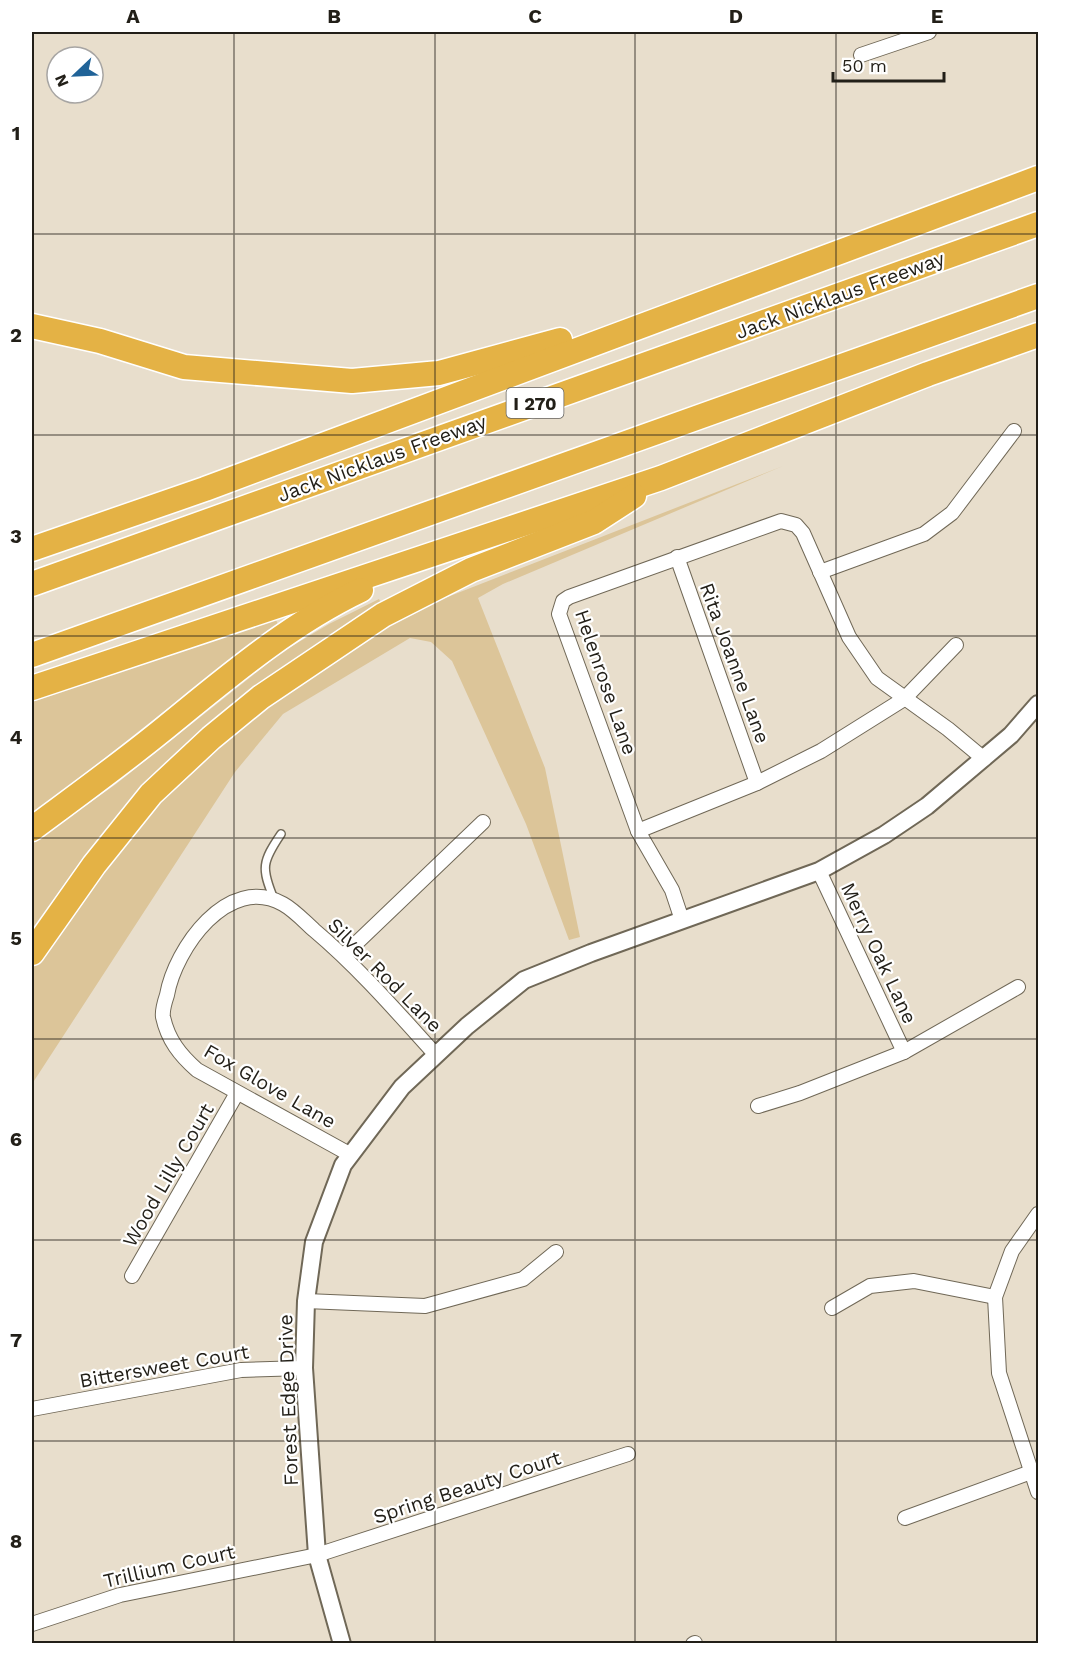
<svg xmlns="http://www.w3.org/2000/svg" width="1070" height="1675" font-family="'Work Sans',sans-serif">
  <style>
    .green { fill: #dcc599 }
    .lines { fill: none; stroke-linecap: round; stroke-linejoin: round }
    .service-casing { stroke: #706857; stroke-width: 10 }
    .minor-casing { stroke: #706857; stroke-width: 16 }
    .tertiary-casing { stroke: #706857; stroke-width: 20 }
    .motorway-casing { stroke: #fff; stroke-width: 27 }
    .service { stroke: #fff; stroke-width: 7 }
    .minor { stroke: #fff; stroke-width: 14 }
    .tertiary { stroke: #fff; stroke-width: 16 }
    .motorway { stroke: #e4b245; stroke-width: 24 }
    .grid { fill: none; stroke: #221f18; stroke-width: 1.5; stroke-opacity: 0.55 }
    .labels { text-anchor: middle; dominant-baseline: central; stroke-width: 4.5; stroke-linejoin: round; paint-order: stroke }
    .shield { fill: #fff; stroke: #64625d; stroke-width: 1.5 }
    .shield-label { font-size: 18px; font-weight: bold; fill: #221f18 }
    .street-label { font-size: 20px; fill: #221f18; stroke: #fff }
    .neatline { fill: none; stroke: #221f18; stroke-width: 2 }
    .grid-label { font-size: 20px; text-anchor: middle; font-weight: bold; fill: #221f18 }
  </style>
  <rect width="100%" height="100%" fill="#e8decc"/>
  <g class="green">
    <path d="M 783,466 L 503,584 L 478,598 L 545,768 L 580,937 L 569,940 L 526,824 L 452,661 L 431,642 L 410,638 L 283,714 L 235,772 L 32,1084 L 32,964 L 135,827 L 189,772 L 241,726 L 368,637 L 427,605 Z"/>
    <path d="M 379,599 L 382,605 L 129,803 L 89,850 L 32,929 L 32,844 L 116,784 L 282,652 L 329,624 Z"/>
    <path d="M 275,618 L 278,624 L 248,645 L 57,796 L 32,814 L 32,702 Z"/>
  </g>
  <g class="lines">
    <g class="service-casing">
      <path id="service" d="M 274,899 C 261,868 262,862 281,834"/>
    </g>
    <g class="minor-casing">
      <g id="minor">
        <path d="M 861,55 L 929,32"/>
        <path d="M 677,557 L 757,783"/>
        <path d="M 820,572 L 924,534 L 952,513 L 1014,431"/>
        <path d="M 638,831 L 757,783 L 821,751 L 904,699 L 956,645"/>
        <path d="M 819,871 L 904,1052"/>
        <path d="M 682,920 L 672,890 L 638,831 L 559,614 L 563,601 L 569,597 L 781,521 L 796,525 L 803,533 L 849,637 L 877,678 L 948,729 L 984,759"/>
        <path d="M 344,955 L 483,822"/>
        <path d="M 758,1106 L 800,1093 L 904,1052 L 1018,987"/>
        <path d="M 351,1155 L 197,1070 C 180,1055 168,1040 163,1017 C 162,1011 165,1001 167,995 C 175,949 228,873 283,904 C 294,910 305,922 314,930 C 359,968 397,1012 436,1055"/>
        <path d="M 1038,1214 L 1012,1251 L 995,1297 L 999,1373 L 1038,1492"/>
        <path d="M 132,1276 L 237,1093"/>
        <path d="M 306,1301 L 425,1306 L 523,1279 L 556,1252"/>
        <path d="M 832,1308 L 870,1286 L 914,1281 L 995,1297"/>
        <path d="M 32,1409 L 241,1370 L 304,1368"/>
        <path d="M 905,1518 L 1031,1472"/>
        <path d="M 32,1624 L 120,1595 L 317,1555 L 628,1454"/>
        <path d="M 693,1644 L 695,1643"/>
      </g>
    </g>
    <g class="tertiary-casing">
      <path id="tertiary" d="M 342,1644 L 317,1555 L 304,1368 L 306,1301 L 314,1242 L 343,1165 L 402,1087 L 467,1026 L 524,980 L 591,953 L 819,871 L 884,835 L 927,806 L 1011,735 L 1038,704"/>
    </g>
    <g class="motorway-casing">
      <g id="motorway">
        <path d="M 32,326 L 100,341 L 184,367 L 352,381 L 439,373 L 560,340"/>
        <path d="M 32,549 L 205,489 L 1038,178"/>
        <path d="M 32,584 L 1038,224"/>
        <path d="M 32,655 L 1038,296"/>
        <path d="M 32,688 L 661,478 L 928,374 L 1038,335"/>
        <path d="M 32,829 C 75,797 118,766 160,732 C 223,681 286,626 361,590"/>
        <path d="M 32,953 L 94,865 L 151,794 L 211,738 L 261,697 L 383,615 L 471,570 L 594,522 L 634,496"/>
      </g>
    </g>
    <use href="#service" class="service"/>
    <use href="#minor" class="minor"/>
    <use href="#tertiary" class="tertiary"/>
    <use href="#motorway" class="motorway"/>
  </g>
  <path class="grid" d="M 234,32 L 234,1644M 435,32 L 435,1644M 635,32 L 635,1644M 836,32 L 836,1644M 32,234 L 1038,234M 32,435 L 1038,435M 32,636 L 1038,636M 32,838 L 1038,838M 32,1039 L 1038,1039M 32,1240 L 1038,1240M 32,1441 L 1038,1441"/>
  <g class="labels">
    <rect class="shield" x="506.5" y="388" width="57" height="30" rx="4.5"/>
    <g class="shield-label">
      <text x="535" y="403">I 270</text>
    </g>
    <g class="street-label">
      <text transform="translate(840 295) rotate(-20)">Jack Nicklaus Freeway</text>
      <text transform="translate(382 458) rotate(-20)">Jack Nicklaus Freeway</text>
      <text transform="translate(735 663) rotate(70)">Rita Joanne Lane</text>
      <text transform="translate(606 682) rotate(71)">Helenrose Lane</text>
      <text transform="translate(879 953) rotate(65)">Merry Oak Lane</text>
      <text transform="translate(385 975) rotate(45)">Silver Rod Lane</text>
      <text transform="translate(270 1086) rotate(30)">Fox Glove Lane</text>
      <text transform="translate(168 1175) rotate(-60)">Wood Lilly Court</text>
      <text transform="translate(164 1366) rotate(-10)">Bittersweet Court</text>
      <text transform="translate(288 1400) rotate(-92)">Forest Edge Drive</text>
      <text transform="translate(467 1487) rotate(-18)">Spring Beauty Court</text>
      <text transform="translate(169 1566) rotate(-13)">Trillium Court</text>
    </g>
  </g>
  <rect width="1070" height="1675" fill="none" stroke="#ffffff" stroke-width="66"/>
  <g transform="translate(75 75) rotate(247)"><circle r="28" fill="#ffffff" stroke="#a7a5a3" stroke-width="1.5"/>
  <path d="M0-4.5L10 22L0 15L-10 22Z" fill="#206398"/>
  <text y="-9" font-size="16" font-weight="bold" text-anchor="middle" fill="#221f18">N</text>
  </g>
  <path d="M833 72v9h111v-9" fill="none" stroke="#221f18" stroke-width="3"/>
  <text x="842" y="72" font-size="18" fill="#221f18" stroke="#ffffff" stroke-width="4.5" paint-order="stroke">50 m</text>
  <rect x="33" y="33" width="1004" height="1609" class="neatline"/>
  <g class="grid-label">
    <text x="133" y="23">A</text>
    <text x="334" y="23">B</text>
    <text x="535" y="23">C</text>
    <text x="736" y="23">D</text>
    <text x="937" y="23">E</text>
    <text x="16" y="140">1</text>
    <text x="16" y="342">2</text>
    <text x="16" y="543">3</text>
    <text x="16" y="744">4</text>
    <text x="16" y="945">5</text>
    <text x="16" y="1146">6</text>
    <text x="16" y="1347">7</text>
    <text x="16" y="1548">8</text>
  </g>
</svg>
